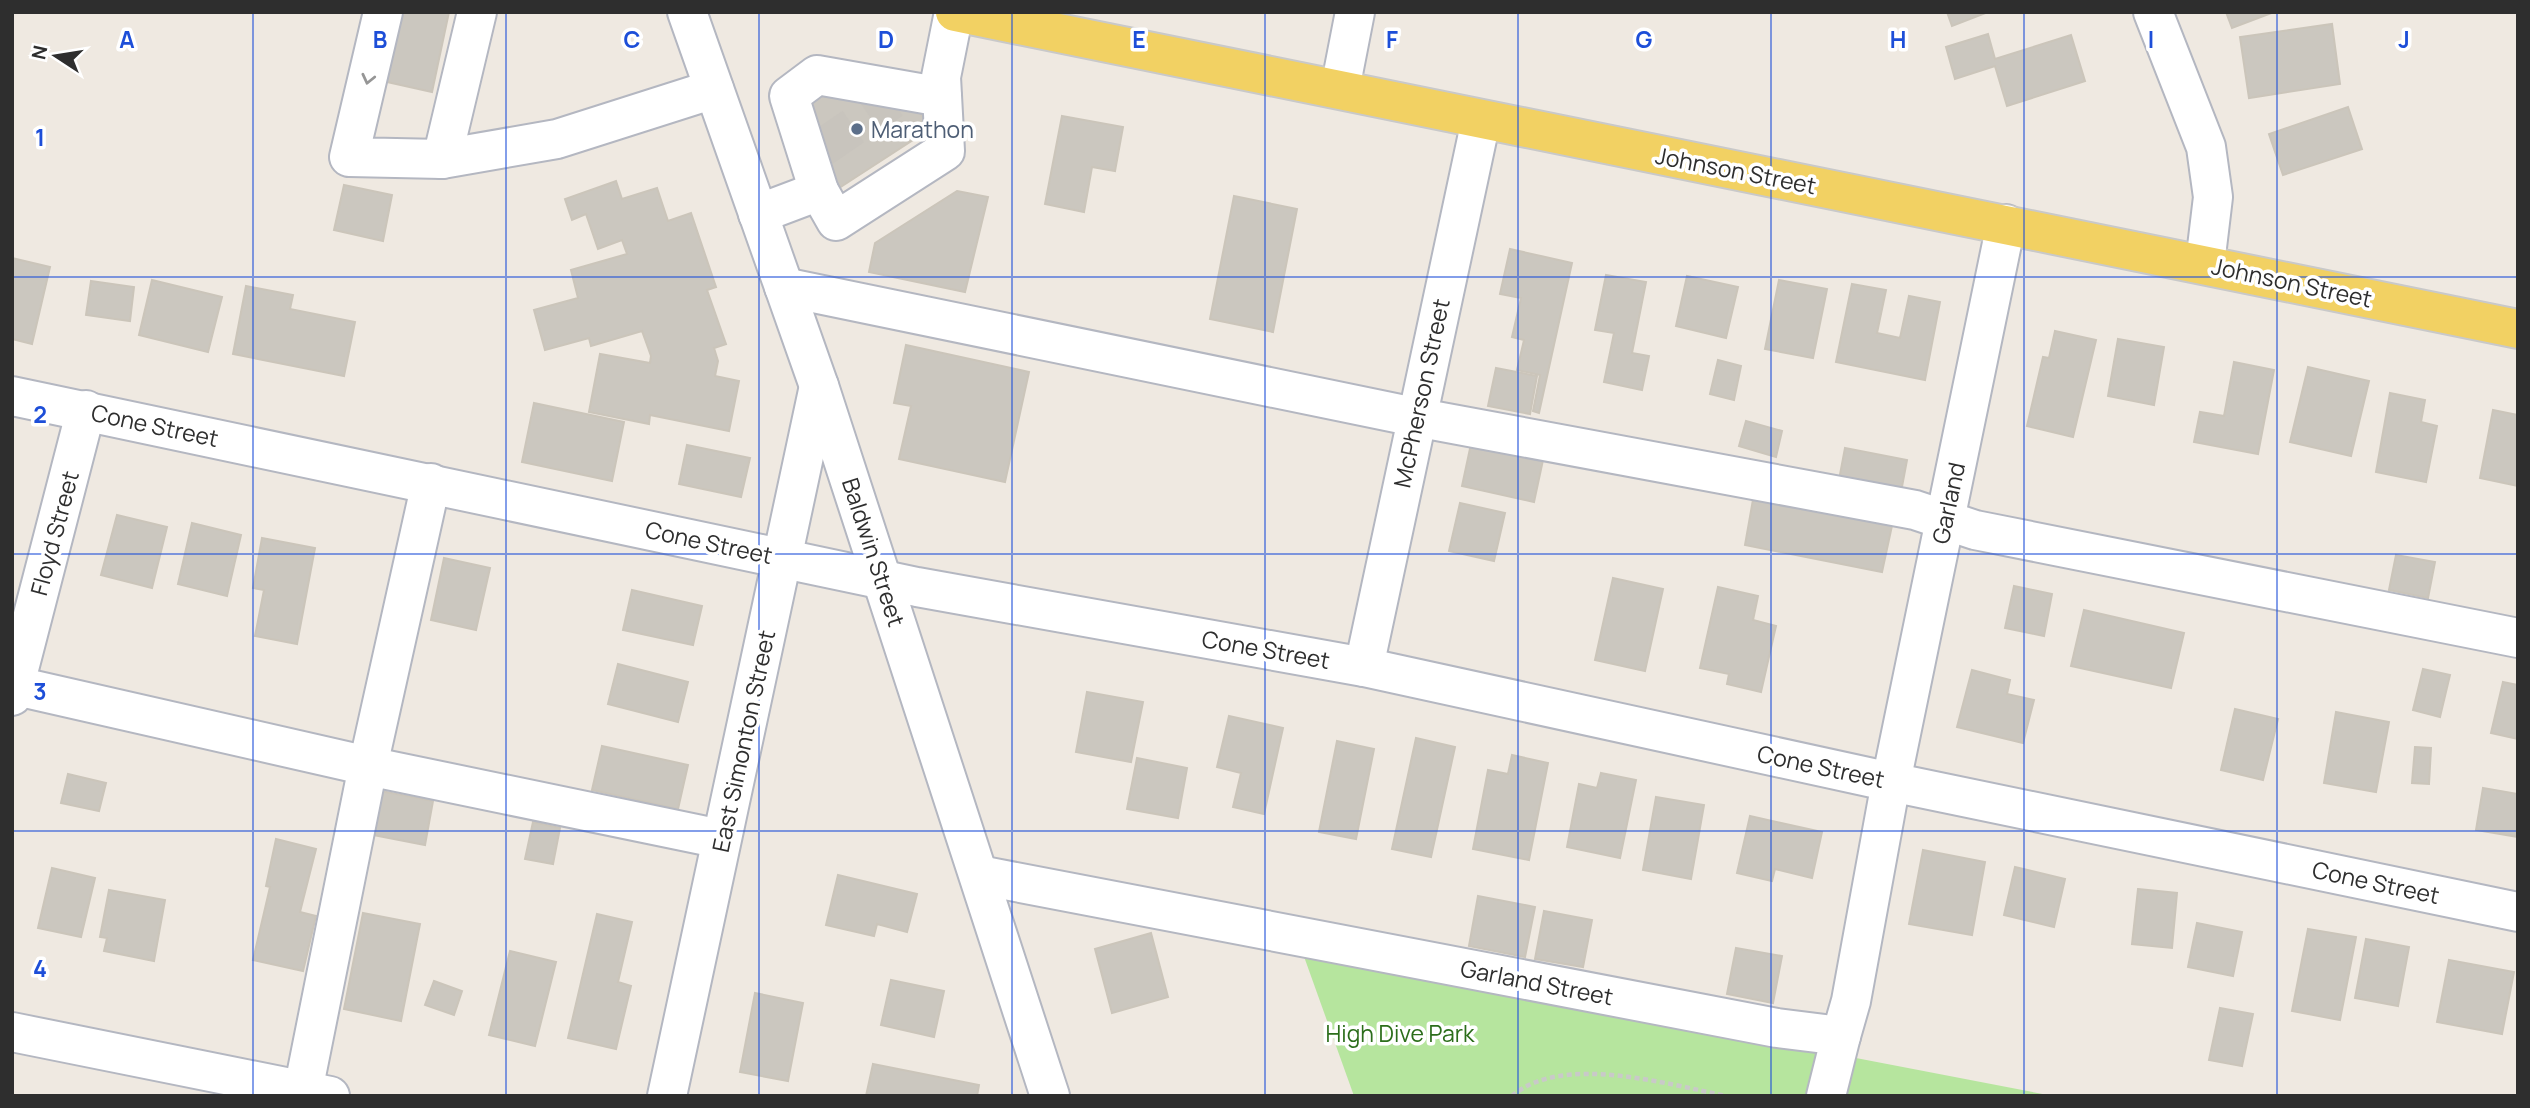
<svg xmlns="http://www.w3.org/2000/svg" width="2530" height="1108" font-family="Manrope,sans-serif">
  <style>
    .green { fill: #b6e59e }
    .building { fill: #cbc7bf; stroke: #cbc5ba; stroke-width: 2 }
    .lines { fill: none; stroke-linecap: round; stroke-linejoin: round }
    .minor-tunnel { stroke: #c8c4bd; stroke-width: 38; stroke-dasharray: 38 19; stroke-linecap: butt }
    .minor-casing { stroke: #b4b7c1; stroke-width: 42 }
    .major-casing { stroke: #c9c9c9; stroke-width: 42 }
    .path { stroke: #c9c9c9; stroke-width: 4.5; stroke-dasharray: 5 3.5; stroke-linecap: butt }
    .minor { stroke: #fff; stroke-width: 38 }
    .major { stroke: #f2d163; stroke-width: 38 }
    .oneway { stroke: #969696 }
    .grid { fill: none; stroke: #1d4ed8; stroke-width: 2; stroke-opacity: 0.55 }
    .service-dot { fill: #5c6f8a; stroke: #fff; stroke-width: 2.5 }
    .labels { text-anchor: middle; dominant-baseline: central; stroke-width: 7; stroke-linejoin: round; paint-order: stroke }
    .service-label { font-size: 23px; fill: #4e5e75; stroke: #fff; text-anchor: start }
    .street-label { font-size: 23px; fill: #2e2e2e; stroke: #fff }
    .park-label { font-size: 23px; fill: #2c6e1b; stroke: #fff }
    .grid-label { font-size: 23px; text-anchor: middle; font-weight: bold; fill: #1d4ed8; stroke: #fff; stroke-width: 7; stroke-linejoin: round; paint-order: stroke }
  </style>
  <rect width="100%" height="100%" fill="#efe9e1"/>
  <path class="green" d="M 1302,951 L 2053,1096 L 1354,1096 Z"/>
  <g class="building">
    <path d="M 392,12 L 449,12 L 432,92 L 378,80 Z"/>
    <path d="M 1947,12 L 1988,12 L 1952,26 Z"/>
    <path d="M 2226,12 L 2274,12 L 2232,28 Z"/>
    <path d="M 2332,24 L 2340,84 L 2249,98 L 2240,37 Z"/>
    <path d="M 1988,34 L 1995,59 L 2071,35 L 2085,81 L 2007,106 L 1995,66 L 1955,79 L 1946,47 Z"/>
    <path d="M 826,87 L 915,105 L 930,129 L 836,190 L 807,100 Z"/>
    <path d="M 2348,107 L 2362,149 L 2283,175 L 2269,134 Z"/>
    <path d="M 1062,116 L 1123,127 L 1115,171 L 1092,167 L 1084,212 L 1045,204 Z"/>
    <path d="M 616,181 L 622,199 L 657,188 L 668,221 L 691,213 L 716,287 L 707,290 L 726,344 L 714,348 L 718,361 L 715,376 L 739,381 L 729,431 L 650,415 L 649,424 L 589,412 L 600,354 L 650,363 L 651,356 L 642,331 L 591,346 L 589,338 L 545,350 L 534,310 L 578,298 L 571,270 L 627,254 L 622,240 L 598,249 L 586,214 L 572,220 L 565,199 Z"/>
    <path d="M 344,185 L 392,195 L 383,241 L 334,230 Z"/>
    <path d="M 957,191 L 988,197 L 965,292 L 869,272 L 875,243 Z"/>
    <path d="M 1234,196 L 1297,209 L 1273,332 L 1210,319 Z"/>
    <path d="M 1510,249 L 1572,263 L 1539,413 L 1533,411 L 1540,375 L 1517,370 L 1524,340 L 1512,337 L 1521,298 L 1500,294 Z"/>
    <path d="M 12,258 L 50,267 L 32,344 L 12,339 Z"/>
    <path d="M 1606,275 L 1646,282 L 1632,353 L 1649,356 L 1642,390 L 1604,382 L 1614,333 L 1595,330 Z"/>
    <path d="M 1687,276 L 1738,287 L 1726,338 L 1676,326 Z"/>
    <path d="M 152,280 L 222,297 L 208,352 L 139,335 Z"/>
    <path d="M 1779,280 L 1827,289 L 1813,358 L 1765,349 Z"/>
    <path d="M 91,281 L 134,287 L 130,321 L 86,315 Z"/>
    <path d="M 1852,284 L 1886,290 L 1877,333 L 1900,338 L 1909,296 L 1940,302 L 1925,380 L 1836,362 Z"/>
    <path d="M 246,286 L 293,295 L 290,309 L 355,322 L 344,376 L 233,354 Z"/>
    <path d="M 2055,331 L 2096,340 L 2073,437 L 2027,426 L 2043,357 L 2049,358 Z"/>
    <path d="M 2118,339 L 2164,347 L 2154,405 L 2108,396 Z"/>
    <path d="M 906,345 L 1029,372 L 1005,482 L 899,459 L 911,406 L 894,403 Z"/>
    <path d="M 1718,360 L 1741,366 L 1734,400 L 1710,394 Z"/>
    <path d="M 2234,362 L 2274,370 L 2258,454 L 2194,442 L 2200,412 L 2224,416 Z"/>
    <path d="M 2308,367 L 2369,381 L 2351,456 L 2290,442 Z"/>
    <path d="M 1496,368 L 1537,376 L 1530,414 L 1488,406 Z"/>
    <path d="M 2390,393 L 2425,400 L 2421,422 L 2437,426 L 2426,482 L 2376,472 Z"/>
    <path d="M 534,403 L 624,422 L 612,481 L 522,462 Z"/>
    <path d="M 2493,410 L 2518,415 L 2518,486 L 2480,478 Z"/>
    <path d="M 1746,421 L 1782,431 L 1776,457 L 1739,446 Z"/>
    <path d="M 1471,444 L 1543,460 L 1534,502 L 1462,486 Z"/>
    <path d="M 687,445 L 750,458 L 741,497 L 679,484 Z"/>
    <path d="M 1845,448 L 1907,460 L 1901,492 L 1839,480 Z"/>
    <path d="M 1754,494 L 1893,521 L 1882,572 L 1745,545 Z"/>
    <path d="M 1460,503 L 1505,513 L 1494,561 L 1449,551 Z"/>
    <path d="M 117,515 L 167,527 L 152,588 L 101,575 Z"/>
    <path d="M 192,523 L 241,535 L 227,596 L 178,584 Z"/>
    <path d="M 262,538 L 315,548 L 297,644 L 255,636 L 264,590 L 253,588 Z"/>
    <path d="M 2396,555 L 2435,562 L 2428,598 L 2389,590 Z"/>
    <path d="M 444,558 L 490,568 L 476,630 L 431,620 Z"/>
    <path d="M 1613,578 L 1663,589 L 1645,671 L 1595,660 Z"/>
    <path d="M 2014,586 L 2052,594 L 2044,636 L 2005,628 Z"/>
    <path d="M 1718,587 L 1758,596 L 1753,620 L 1776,626 L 1761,692 L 1727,684 L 1729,674 L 1700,668 Z"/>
    <path d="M 632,590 L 702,606 L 693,645 L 623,630 Z"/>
    <path d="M 2084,610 L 2184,633 L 2171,688 L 2071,666 Z"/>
    <path d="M 618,664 L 688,682 L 678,722 L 608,704 Z"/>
    <path d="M 2423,669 L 2450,675 L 2440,717 L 2413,710 Z"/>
    <path d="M 1972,670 L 2010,680 L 2007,694 L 2034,700 L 2023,743 L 1957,727 Z"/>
    <path d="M 2503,682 L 2518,685 L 2518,739 L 2491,733 Z"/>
    <path d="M 1087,692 L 1143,702 L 1131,762 L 1076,752 Z"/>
    <path d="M 2235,709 L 2278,719 L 2263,780 L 2221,770 Z"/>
    <path d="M 2336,712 L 2389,722 L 2376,792 L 2324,783 Z"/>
    <path d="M 1229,716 L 1283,728 L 1264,814 L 1233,807 L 1241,773 L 1217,767 Z"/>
    <path d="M 1416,738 L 1455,747 L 1431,857 L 1392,849 Z"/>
    <path d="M 1337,741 L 1374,749 L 1356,839 L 1319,832 Z"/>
    <path d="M 602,746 L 688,765 L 678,809 L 592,790 Z"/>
    <path d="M 2415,747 L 2431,748 L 2429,784 L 2412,783 Z"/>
    <path d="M 1512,755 L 1548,763 L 1529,860 L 1473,849 L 1488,770 L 1508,774 Z"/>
    <path d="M 1137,758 L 1187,768 L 1178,818 L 1127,809 Z"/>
    <path d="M 1601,773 L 1636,780 L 1620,858 L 1567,847 L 1579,784 L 1597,788 Z"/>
    <path d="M 68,774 L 106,783 L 99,811 L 61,803 Z"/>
    <path d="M 2483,788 L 2518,794 L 2518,837 L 2476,830 Z"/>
    <path d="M 381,791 L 433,801 L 425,845 L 373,835 Z"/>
    <path d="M 1656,797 L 1704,805 L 1691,879 L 1643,870 Z"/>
    <path d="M 1750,816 L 1822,832 L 1812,878 L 1775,869 L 1772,881 L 1737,873 Z"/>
    <path d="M 533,822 L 560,828 L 553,864 L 525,859 Z"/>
    <path d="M 276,839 L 316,849 L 300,912 L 316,916 L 303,971 L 253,960 L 270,887 L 266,886 Z"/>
    <path d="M 1923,850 L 1985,862 L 1972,935 L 1909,924 Z"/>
    <path d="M 2015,867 L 2065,879 L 2054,927 L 2004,915 Z"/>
    <path d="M 52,868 L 95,878 L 81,937 L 38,928 Z"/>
    <path d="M 838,875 L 917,894 L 907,932 L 877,924 L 874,936 L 826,925 Z"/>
    <path d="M 2138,889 L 2177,893 L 2172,948 L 2132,944 Z"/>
    <path d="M 109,890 L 165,900 L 154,961 L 104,951 L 107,938 L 100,937 Z"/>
    <path d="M 1478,896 L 1535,907 L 1525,957 L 1469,946 Z"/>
    <path d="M 1544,911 L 1592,920 L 1583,967 L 1535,959 Z"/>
    <path d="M 363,913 L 420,924 L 401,1021 L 344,1009 Z"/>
    <path d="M 597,914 L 632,922 L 618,982 L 631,986 L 616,1049 L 568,1038 Z"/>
    <path d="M 2197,923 L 2242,932 L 2233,976 L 2188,967 Z"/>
    <path d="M 2308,929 L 2356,937 L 2340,1020 L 2292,1011 Z"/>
    <path d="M 1151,933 L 1168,997 L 1112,1013 L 1095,949 Z"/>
    <path d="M 2366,939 L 2409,947 L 2398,1006 L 2355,998 Z"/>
    <path d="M 1736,948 L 1782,956 L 1773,1003 L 1727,994 Z"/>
    <path d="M 510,951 L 556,962 L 535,1046 L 489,1035 Z"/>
    <path d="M 2449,960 L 2514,972 L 2502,1034 L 2437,1022 Z"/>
    <path d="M 891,980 L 944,991 L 934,1037 L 881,1025 Z"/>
    <path d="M 434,981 L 462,991 L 454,1015 L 425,1005 Z"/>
    <path d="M 755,993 L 803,1003 L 788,1081 L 740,1072 Z"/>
    <path d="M 2220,1008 L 2253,1014 L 2242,1066 L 2209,1060 Z"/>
    <path d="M 873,1064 L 979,1085 L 977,1096 L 866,1096 Z"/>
  </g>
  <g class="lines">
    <path class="minor-tunnel" d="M 822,148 L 892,100"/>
    <g class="minor-casing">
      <g id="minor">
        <path d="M 383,12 L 349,157 L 442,159 L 557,139 L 714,89"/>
        <path d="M 687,12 L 819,386 L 1050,1096"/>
        <path d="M 2153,12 L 2206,147 L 2213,197 L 2205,264"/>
        <path d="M 1340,89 L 1355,12"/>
        <path d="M 442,159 L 477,12"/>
        <path d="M 819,191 L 789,96 L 817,75 L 942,97"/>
        <path d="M 758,214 L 819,191 L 836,221 L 945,151 L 941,77 L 954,12"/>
        <path d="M 784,287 L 1415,417 L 1915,510 L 1975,530 L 2518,638"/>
        <path d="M 12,396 L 917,587 L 1364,667 L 1891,782 L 2518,912"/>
        <path d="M 1364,667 L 1481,120"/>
        <path d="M 12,685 L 368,766 L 721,839"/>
        <path d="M 12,696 L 86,410"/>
        <path d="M 979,875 L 1777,1028 L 1841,1036 L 1851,1001 L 1891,782 L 2006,224"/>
        <path d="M 12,1032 L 330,1096"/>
        <path d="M 302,1096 L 368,766 L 431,483"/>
        <path d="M 667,1096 L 819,386"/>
        <path d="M 1826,1096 L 1841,1036"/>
      </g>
    </g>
    <g class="major-casing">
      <path id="major" d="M 955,12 L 2518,329"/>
    </g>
    <path class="path" d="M 1512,1096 C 1562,1053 1667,1084 1726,1096"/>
    <use href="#minor" class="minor"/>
    <use href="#major" class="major"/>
  </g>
  <defs><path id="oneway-chevron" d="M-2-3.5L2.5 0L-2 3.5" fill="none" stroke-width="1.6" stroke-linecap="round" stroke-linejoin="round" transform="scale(1.75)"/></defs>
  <use class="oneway" href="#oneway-chevron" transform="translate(368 79) rotate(103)"/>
  <path class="grid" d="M 253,12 L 253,1096M 506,12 L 506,1096M 759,12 L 759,1096M 1012,12 L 1012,1096M 1265,12 L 1265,1096M 1518,12 L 1518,1096M 1771,12 L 1771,1096M 2024,12 L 2024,1096M 2277,12 L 2277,1096M 12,277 L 2518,277M 12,554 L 2518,554M 12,831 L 2518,831"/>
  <circle class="service-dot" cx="857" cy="129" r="7"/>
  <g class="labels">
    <g class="service-label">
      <text x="871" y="129">Marathon</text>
    </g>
    <g class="street-label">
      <text transform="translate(1736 170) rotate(11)">Johnson Street</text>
      <text transform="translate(2292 282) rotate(12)">Johnson Street</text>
      <text transform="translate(1421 393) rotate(-78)">McPherson Street</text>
      <text transform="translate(155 425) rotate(12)">Cone Street</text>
      <text transform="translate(1948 503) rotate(-78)">Garland</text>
      <text transform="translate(54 533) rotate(-75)">Floyd Street</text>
      <text transform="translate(709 542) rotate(12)">Cone Street</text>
      <text transform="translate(874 552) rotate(72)">Baldwin Street</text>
      <text transform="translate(1266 649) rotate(10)">Cone Street</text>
      <text transform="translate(743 741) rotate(-78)">East Simonton Street</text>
      <text transform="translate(1821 766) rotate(12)">Cone Street</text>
      <text transform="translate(2376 882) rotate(12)">Cone Street</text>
      <text transform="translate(1537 982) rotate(11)">Garland Street</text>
    </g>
    <g class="park-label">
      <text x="1400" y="1033">High Dive Park</text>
    </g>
  </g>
  <g class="grid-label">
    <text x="127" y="48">A</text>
    <text x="380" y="48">B</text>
    <text x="632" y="48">C</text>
    <text x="886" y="48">D</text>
    <text x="1139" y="48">E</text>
    <text x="1392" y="48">F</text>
    <text x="1644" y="48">G</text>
    <text x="1898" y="48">H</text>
    <text x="2151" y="48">I</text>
    <text x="2404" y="48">J</text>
    <text x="40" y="146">1</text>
    <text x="40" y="423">2</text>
    <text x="40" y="700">3</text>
    <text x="40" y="977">4</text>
  </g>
  <rect width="2530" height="1108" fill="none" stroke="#2e2e2e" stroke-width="28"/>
  <g transform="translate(56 56) rotate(282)" stroke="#ffffff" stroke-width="5" paint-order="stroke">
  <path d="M0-5L12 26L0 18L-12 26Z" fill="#2e2e2e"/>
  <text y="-10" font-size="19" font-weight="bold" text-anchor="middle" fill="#2e2e2e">N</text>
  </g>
</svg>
